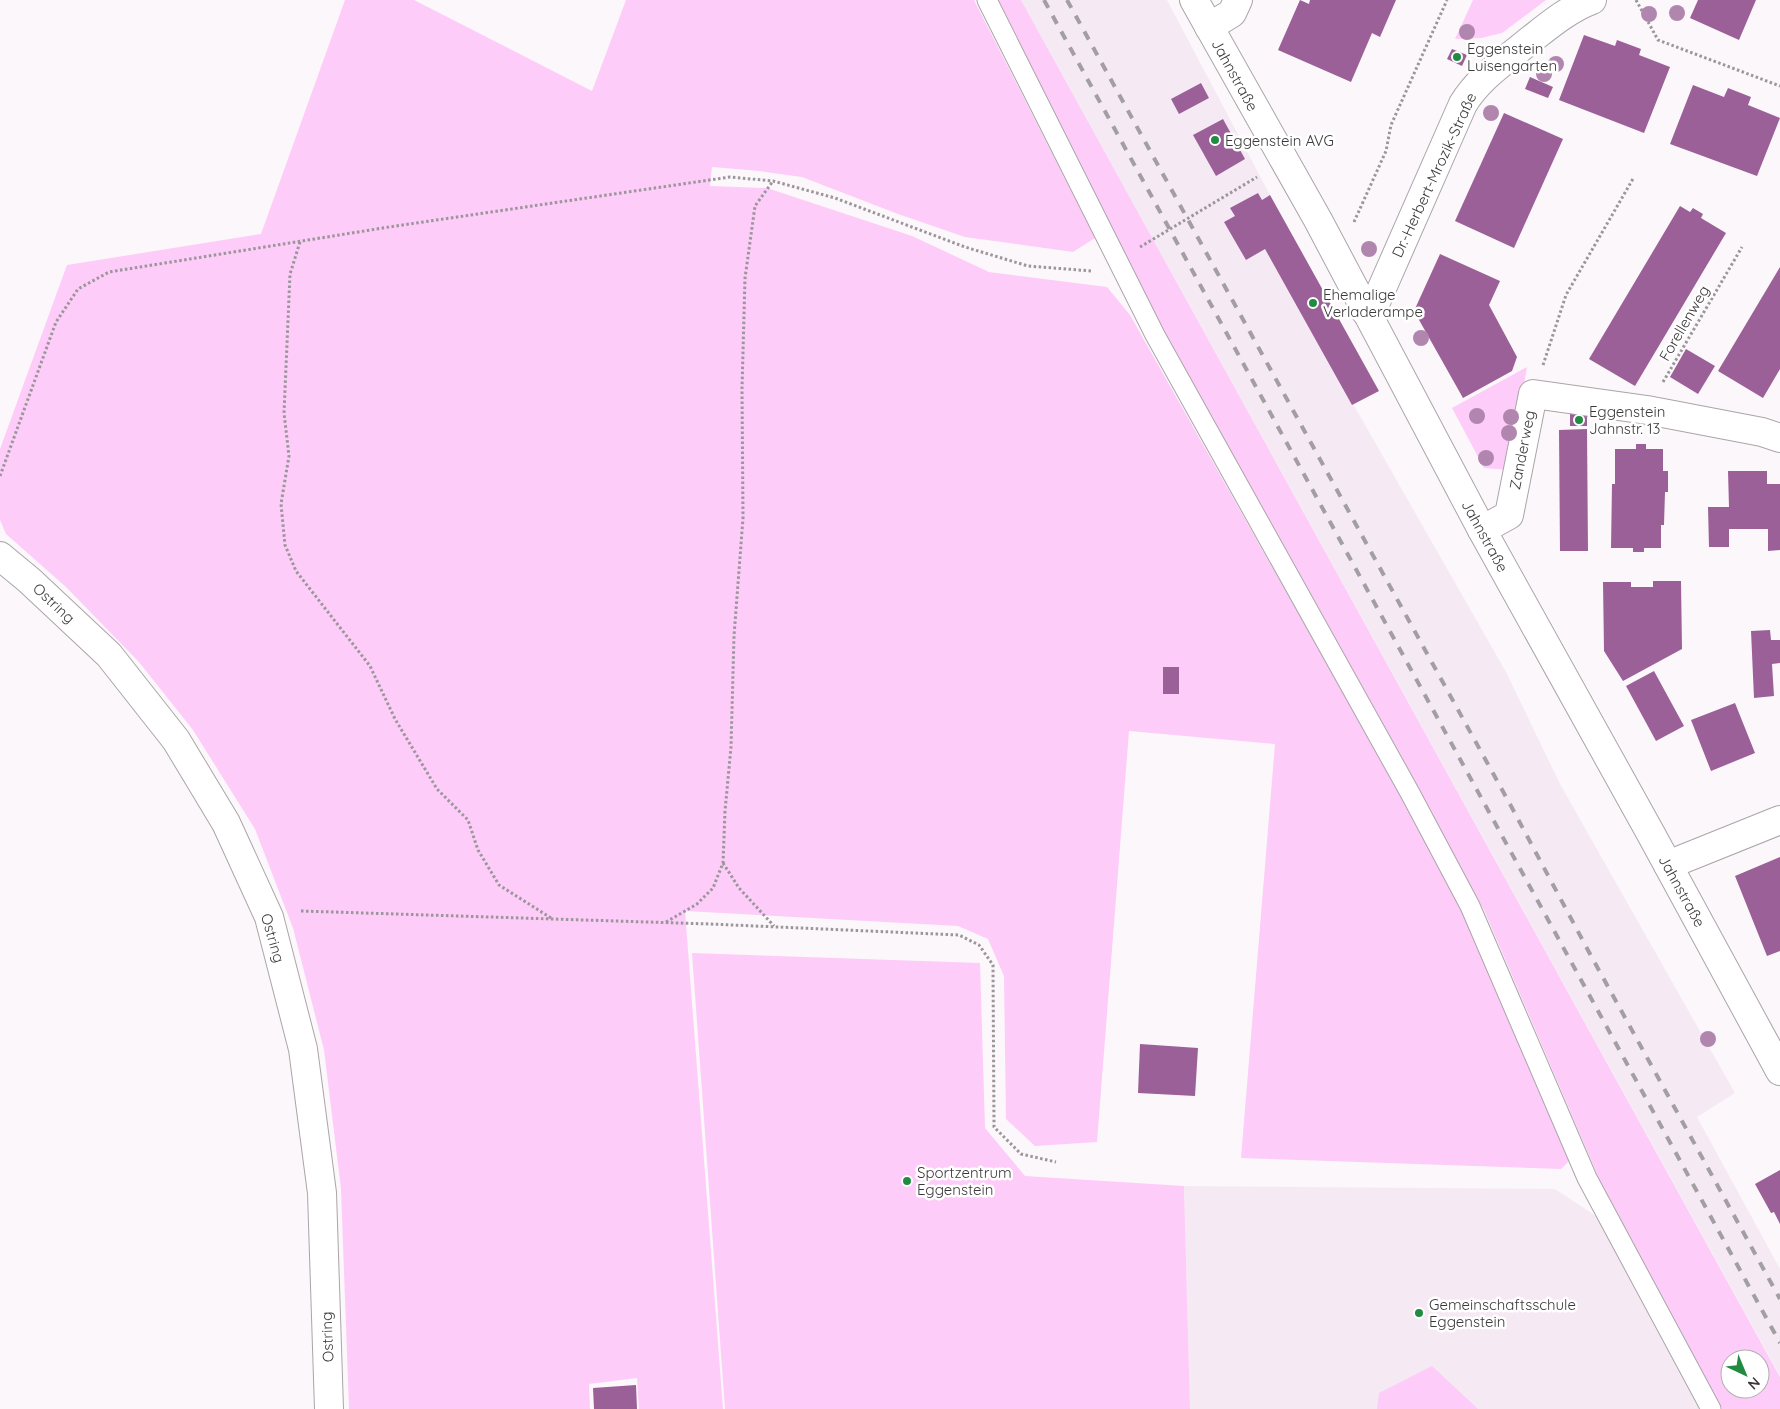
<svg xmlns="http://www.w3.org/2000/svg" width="1780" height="1409" font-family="Quicksand,sans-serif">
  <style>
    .built { fill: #f5eaf4 }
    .green { fill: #fdccf9; fill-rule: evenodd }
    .building { fill: #9b6097 }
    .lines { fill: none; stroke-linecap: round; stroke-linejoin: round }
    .service-casing { stroke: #aaa5a9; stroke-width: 21 }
    .minor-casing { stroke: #aaa5a9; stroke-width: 30 }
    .path { stroke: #9a9699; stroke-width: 3; stroke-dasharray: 2.5 2.5; stroke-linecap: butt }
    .service { stroke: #fff; stroke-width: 19 }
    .minor { stroke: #fff; stroke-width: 28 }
    .rail { stroke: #a29ea1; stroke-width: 4; stroke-dasharray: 9 9; stroke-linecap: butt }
    .tree { fill: #b086af }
    .poi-dot { fill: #218b42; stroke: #fff; stroke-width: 2 }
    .labels { text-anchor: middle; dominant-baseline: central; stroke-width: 5; stroke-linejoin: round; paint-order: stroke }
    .poi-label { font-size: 15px; fill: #3b393a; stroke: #fff; text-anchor: start }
    .street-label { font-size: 15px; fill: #3b393a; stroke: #fff }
  </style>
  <rect width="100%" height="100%" fill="#fcf7fb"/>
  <g class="built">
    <path d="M 1021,0 L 1167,0 L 1270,195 L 1243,211 L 1506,672 L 1560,784 L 1735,1093 L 1697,1117 L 1780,1269 L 1780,1376 Z"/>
    <path d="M 1184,1186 L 1555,1189 L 1599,1218 L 1701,1409 L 1190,1409 Z"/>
  </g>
  <g class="green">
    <path d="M 345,0 L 414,0 L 592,91 L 626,0 L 974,0 L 1095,238 L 1073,252 L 965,237 L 898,214 L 802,177 L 759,171 L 712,167 L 710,186 L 767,188 L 912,236 L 989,272 L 1107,287 L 1130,315 L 1458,897 L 1567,1151 L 1569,1161 L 1561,1169 L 1241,1158 L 1275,744 L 1129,731 L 1097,1142 L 1035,1146 L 1006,1119 L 1004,976 L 988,939 L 958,926 L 685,911 L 723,1409 L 639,1409 L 637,1378 L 589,1384 L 590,1409 L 349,1409 L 341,1189 L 324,1050 L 293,928 L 255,829 L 193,730 L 139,662 L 66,587 L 6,534 L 0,520 L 0,449 L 67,265 L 261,234 Z"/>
    <path d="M 997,0 L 1021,0 L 1780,1377 L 1780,1409 L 1722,1409 L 1600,1181 L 1484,910 L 1164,333 ZM 1730,1359 L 1760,1359 L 1760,1389 L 1730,1389 Z"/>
    <path d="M 1473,0 L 1546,0 L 1502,33 L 1481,38 L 1455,39 Z"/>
    <path d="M 1527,367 L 1509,470 L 1484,468 L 1452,408 Z"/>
    <path d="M 692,953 L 980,963 L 985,1128 L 1025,1176 L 1184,1186 L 1190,1409 L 725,1409 Z"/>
    <path d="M 1432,1366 L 1478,1409 L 1377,1409 L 1379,1393 Z"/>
  </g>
  <g class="building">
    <path d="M 1300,0 L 1309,4 L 1310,0 L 1396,0 L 1380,37 L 1372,33 L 1351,82 L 1278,50 Z"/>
    <path d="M 1698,0 L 1756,0 L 1739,40 L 1690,18 Z"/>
    <path d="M 1584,35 L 1615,46 L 1617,40 L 1641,49 L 1639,55 L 1670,67 L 1644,133 L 1559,100 Z"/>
    <path d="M 1452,49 L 1467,55 L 1462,66 L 1447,59 Z"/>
    <path d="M 1530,77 L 1553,87 L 1548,98 L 1525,89 Z"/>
    <path d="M 1201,83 L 1209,98 L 1179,114 L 1171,99 Z"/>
    <path d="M 1693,85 L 1724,97 L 1728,88 L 1751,97 L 1748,105 L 1780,118 L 1757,176 L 1670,144 Z"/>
    <path d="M 1504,113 L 1563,139 L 1514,248 L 1455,221 Z"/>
    <path d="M 1223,119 L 1245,159 L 1216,176 L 1193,135 Z"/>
    <path d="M 1258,193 L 1262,200 L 1270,195 L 1379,391 L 1352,405 L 1265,249 L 1246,260 L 1224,222 L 1235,216 L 1230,208 Z"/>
    <path d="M 1680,206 L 1690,212 L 1693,208 L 1703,214 L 1701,218 L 1726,233 L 1635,386 L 1589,359 Z"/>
    <path d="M 1440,254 L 1500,281 L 1489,305 L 1517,357 L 1512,371 L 1463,398 L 1414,311 Z"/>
    <path d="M 1780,267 L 1780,369 L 1763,398 L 1718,371 Z"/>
    <path d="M 1686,349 L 1715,366 L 1698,394 L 1670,377 Z"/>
    <rect x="1570" y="414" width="17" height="12"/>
    <path d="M 1587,429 L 1588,551 L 1560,551 L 1559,430 Z"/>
    <path d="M 1636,444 L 1646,444 L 1646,449 L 1663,449 L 1663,471 L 1668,471 L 1668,492 L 1665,492 L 1664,525 L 1661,525 L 1661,548 L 1644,548 L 1644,552 L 1633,552 L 1633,548 L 1611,548 L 1612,484 L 1615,484 L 1615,449 L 1636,449 Z"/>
    <path d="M 1728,471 L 1767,471 L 1767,484 L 1780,484 L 1780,550 L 1768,551 L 1768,529 L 1729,529 L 1729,547 L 1709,547 L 1708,507 L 1729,507 Z"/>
    <path d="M 1653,581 L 1681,581 L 1682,649 L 1623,681 L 1604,651 L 1603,582 L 1631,582 L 1631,587 L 1653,587 Z"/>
    <path d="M 1770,630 L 1771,640 L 1780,640 L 1780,663 L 1772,664 L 1774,696 L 1754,698 L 1751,631 Z"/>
    <rect x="1163" y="667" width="16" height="27"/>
    <path d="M 1654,671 L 1684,726 L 1656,741 L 1626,686 Z"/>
    <path d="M 1735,703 L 1755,753 L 1711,771 L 1691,720 Z"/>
    <path d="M 1780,857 L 1780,951 L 1767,956 L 1735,876 Z"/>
    <path d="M 1140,1044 L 1198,1048 L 1195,1096 L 1138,1093 Z"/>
    <path d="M 1780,1170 L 1780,1224 L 1774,1212 L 1771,1213 L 1755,1184 Z"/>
    <path d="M 636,1385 L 637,1409 L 594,1409 L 593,1388 Z"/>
  </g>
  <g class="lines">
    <g class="service-casing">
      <path id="service" d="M 987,0 L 1155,335 L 1410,793 L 1470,906 L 1587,1178 L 1711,1409"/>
    </g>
    <g class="minor-casing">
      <g id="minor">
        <path d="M 1194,0 L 1318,220 L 1482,530 L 1651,834 L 1780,1071"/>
        <path d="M 1209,27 L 1232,13 L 1238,0"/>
        <path d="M 1365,311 L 1375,304 L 1463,104 C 1478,79 1502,63 1524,45 C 1546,28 1566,10 1592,0"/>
        <path d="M 1482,530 L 1509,515 L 1533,394 L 1647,410 L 1762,432 L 1780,438"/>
        <path d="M 0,556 L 29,580 L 109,655 L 176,740 L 226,823 L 269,917 L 303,1049 L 322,1193 L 329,1409"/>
        <path d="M 1668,865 L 1780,820"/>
      </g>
    </g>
    <g class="path">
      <path d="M 1636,0 L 1658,40 L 1780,86"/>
      <path d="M 1354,222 L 1386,151 L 1391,125 L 1447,0"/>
      <path d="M 300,242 L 290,274 L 284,413 L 289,456 L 281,504 L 285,545 L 296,571 L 370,666 L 395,719 L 437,789 L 468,820 L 478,850 L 499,885 L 551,918"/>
      <path d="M 1140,247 L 1257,177"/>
      <path d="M 1543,365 L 1566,295 L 1634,177"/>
      <path d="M 1663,382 L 1742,247"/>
      <path d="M 0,476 L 56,322 L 78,289 L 109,272 L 389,227 L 730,177 L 773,181 L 835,198 L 965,247 L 1028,266 L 1092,271"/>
      <path d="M 723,863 L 739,888 L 774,926"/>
      <path d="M 301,911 L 710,924 L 959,935 L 979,945 L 993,965 L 994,1127 L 1021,1154 L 1056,1162"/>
      <path d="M 666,922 L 697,904 L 713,888 L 723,863 L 725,811 L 731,747 L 734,636 L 743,518 L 742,389 L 745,278 L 755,206 L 773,181"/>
    </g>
    <use href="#service" class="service"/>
    <use href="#minor" class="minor"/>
    <g class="rail">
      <path d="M 1044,0 L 1780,1343"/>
      <path d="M 1067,0 L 1511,806 L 1590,954 L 1780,1299"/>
    </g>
  </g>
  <g class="tree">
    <circle cx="1677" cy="13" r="8"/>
    <circle cx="1649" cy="14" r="8"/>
    <circle cx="1467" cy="32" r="8"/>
    <circle cx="1556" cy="64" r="8"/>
    <circle cx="1544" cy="74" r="8"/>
    <circle cx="1491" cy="113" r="8"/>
    <circle cx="1369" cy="249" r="8"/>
    <circle cx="1421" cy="338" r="8"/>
    <circle cx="1477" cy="416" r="8"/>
    <circle cx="1511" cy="417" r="8"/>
    <circle cx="1509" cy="433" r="8"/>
    <circle cx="1486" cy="458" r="8"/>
    <circle cx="1708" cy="1039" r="8"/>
  </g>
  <g class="poi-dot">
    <circle cx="1457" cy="57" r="5"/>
    <circle cx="1215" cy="140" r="5"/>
    <circle cx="1313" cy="303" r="5"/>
    <circle cx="1579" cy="420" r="5"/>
    <circle cx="907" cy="1181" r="5"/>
    <circle cx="1419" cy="1313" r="5"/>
  </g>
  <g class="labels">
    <g class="poi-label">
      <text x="1467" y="48">Eggenstein<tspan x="1467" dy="17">Luisengarten</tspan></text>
      <text x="1225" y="140">Eggenstein AVG</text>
      <text x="1323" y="294">Ehemalige<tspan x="1323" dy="17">Verladerampe</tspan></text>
      <text x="1589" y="411">Eggenstein<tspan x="1589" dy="17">Jahnstr. 13</tspan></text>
      <text x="917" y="1172">Sportzentrum<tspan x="917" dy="17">Eggenstein</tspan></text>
      <text x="1429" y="1304">Gemeinschaftsschule<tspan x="1429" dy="17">Eggenstein</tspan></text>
    </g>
    <g class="street-label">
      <text transform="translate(1235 75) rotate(61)">Jahnstraße</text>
      <text transform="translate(1434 175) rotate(-65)">Dr.-Herbert-Mrozik-Straße</text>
      <text transform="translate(1684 323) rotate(-60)">Forellenweg</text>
      <text transform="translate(1522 450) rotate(-79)">Zanderweg</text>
      <text transform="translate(1485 536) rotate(61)">Jahnstraße</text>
      <text transform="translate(54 603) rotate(43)">Ostring</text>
      <text transform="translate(1682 891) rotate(61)">Jahnstraße</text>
      <text transform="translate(273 938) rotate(74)">Ostring</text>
      <text transform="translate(327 1337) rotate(-92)">Ostring</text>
    </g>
  </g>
  <g transform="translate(1745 1374) rotate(136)"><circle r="24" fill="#ffffff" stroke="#b1b0b0"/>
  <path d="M0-4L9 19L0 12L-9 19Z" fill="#218b42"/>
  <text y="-8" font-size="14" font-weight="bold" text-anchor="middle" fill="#3b393a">N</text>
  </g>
</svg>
